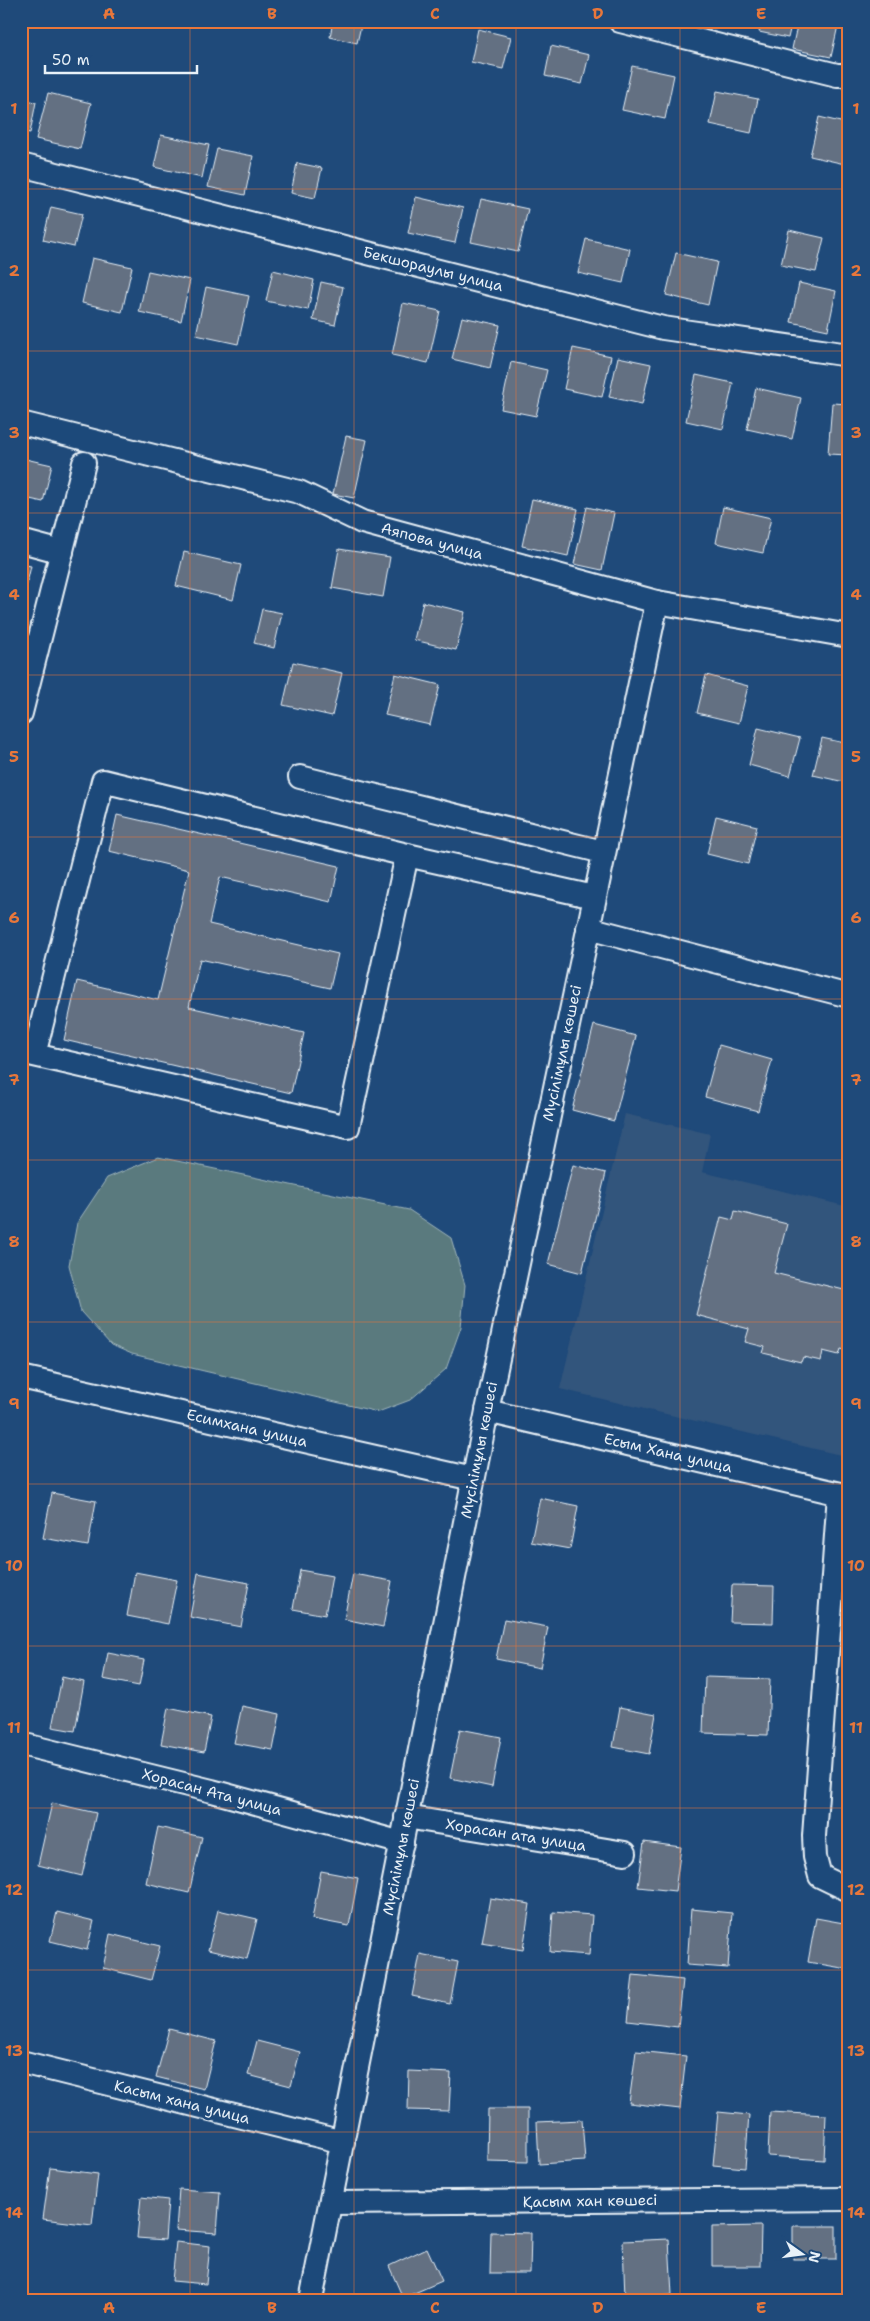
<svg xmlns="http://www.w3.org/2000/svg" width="870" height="2321" font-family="'Shantell Sans',sans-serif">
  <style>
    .built { fill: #33557c }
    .green { fill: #5a7a7e; stroke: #a1b6bb }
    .building { fill: #636f82; stroke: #e8f1f8 }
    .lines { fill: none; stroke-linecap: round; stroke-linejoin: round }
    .minor-casing { stroke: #e8f1f8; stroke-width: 26 }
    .minor { stroke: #1f4a7a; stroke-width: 22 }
    .grid { fill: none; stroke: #e8773b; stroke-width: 1; stroke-opacity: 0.55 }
    .labels { text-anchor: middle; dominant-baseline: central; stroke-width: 5; stroke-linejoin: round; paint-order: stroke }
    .street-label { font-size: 15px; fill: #e8f1f8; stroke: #1f4a7a }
    .neatline { fill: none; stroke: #e8773b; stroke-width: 2 }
    .grid-label { font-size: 16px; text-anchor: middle; font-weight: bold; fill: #e8773b }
  </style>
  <rect width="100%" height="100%" fill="#1f4a7a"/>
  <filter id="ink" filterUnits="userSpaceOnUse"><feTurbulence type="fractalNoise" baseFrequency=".02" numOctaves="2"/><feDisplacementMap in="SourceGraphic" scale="10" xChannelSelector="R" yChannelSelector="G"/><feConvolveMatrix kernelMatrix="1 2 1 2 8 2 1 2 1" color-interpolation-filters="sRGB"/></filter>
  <g filter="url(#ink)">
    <path class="built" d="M 625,1114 L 710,1134 L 702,1172 L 849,1207 L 849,1457 L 560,1389 Z"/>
    <path class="green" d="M 158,1157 L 409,1210 L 451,1238 L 465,1285 L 461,1327 L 446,1369 L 410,1400 L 378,1412 L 132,1354 L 111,1345 L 81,1312 L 69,1265 L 77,1223 L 107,1178 Z"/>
    <g class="building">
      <path d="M 333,21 L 362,21 L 357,43 L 330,37 Z"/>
      <path d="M 695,21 L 730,21 L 728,29 Z"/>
      <path d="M 762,21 L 792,21 L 788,38 L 759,32 Z"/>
      <path d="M 798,21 L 839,21 L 831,57 L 792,49 Z"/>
      <path d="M 478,29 L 511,37 L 503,69 L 471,62 Z"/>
      <path d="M 551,46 L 589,55 L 582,84 L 545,76 Z"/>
      <path d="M 632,66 L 674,75 L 665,119 L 622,110 Z"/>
      <path d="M 717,91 L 758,99 L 751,133 L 710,124 Z"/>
      <path d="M 48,93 L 91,103 L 80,149 L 36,139 Z"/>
      <path d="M 21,99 L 36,102 L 30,133 L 21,131 Z"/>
      <path d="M 819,117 L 849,124 L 849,165 L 810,156 Z"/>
      <path d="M 161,135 L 209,145 L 202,178 L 154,167 Z"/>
      <path d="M 217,149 L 253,156 L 245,195 L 208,187 Z"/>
      <path d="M 297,163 L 322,168 L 315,198 L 291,193 Z"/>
      <path d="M 416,197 L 463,208 L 455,243 L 408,233 Z"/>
      <path d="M 481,199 L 528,209 L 518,252 L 471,242 Z"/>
      <path d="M 51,207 L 82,214 L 74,247 L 43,240 Z"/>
      <path d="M 789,230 L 824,238 L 816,272 L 781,265 Z"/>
      <path d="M 586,239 L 630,249 L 623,283 L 578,273 Z"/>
      <path d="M 676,253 L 717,262 L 708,305 L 666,295 Z"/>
      <path d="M 92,258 L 132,267 L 122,312 L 82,303 Z"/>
      <path d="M 273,270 L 314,280 L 308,310 L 266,301 Z"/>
      <path d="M 148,271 L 190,280 L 181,321 L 139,312 Z"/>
      <path d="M 321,282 L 343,287 L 335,325 L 313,320 Z"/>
      <path d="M 799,283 L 836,291 L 828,330 L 791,322 Z"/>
      <path d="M 206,287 L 249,296 L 238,344 L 196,335 Z"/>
      <path d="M 403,303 L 440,311 L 428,363 L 392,355 Z"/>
      <path d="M 462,317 L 500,325 L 490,368 L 452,359 Z"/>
      <path d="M 573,348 L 611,356 L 602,397 L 564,389 Z"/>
      <path d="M 618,357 L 651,364 L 642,404 L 609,397 Z"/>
      <path d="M 511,362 L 547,370 L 536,416 L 501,409 Z"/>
      <path d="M 696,375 L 733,383 L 723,429 L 686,421 Z"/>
      <path d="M 756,388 L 801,398 L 792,439 L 747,429 Z"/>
      <path d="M 832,403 L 849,404 L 849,455 L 828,454 Z"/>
      <path d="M 346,436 L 367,440 L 354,498 L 333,494 Z"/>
      <path d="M 21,458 L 52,465 L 43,502 L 21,497 Z"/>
      <path d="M 532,499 L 578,509 L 568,556 L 522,546 Z"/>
      <path d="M 587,507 L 614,513 L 602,570 L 574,564 Z"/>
      <path d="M 723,507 L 771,518 L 763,553 L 716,543 Z"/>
      <path d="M 339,549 L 390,557 L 383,597 L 332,588 Z"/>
      <path d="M 184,552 L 241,565 L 233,600 L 176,586 Z"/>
      <path d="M 21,564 L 31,566 L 22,605 L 21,605 Z"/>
      <path d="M 423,602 L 465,612 L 456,650 L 414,640 Z"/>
      <path d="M 262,609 L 282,613 L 274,648 L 254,643 Z"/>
      <path d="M 293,662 L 342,673 L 332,716 L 283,705 Z"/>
      <path d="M 395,674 L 440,685 L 430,725 L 385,715 Z"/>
      <path d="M 706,675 L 748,686 L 739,723 L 697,713 Z"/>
      <path d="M 758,728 L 800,738 L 790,776 L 749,765 Z"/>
      <path d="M 822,738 L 849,744 L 849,783 L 813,775 Z"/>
      <path d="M 117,815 L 339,866 L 331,902 L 220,877 L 209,924 L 338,954 L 330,988 L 200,959 L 189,1007 L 304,1033 L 291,1093 L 64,1040 L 77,981 L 158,1000 L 189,870 L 109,851 Z"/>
      <path d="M 716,816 L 757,826 L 748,864 L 707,854 Z"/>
      <path d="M 594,1025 L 636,1036 L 614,1121 L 572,1110 Z"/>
      <path d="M 719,1045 L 772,1060 L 758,1111 L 705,1097 Z"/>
      <path d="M 573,1165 L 606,1173 L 582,1273 L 548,1264 Z"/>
      <path d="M 735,1211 L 787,1224 L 774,1273 L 844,1290 L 849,1273 L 849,1351 L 841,1349 L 839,1355 L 823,1351 L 821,1361 L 803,1357 L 801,1362 L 763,1353 L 765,1347 L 745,1342 L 749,1329 L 696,1315 L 721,1217 L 733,1220 Z"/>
      <path d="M 52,1493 L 96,1501 L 88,1546 L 43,1538 Z"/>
      <path d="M 540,1498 L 578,1506 L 570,1549 L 531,1542 Z"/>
      <path d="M 300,1570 L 332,1576 L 325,1615 L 293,1609 Z"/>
      <path d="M 135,1572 L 177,1580 L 168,1624 L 127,1616 Z"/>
      <path d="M 198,1573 L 249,1583 L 241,1627 L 190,1617 Z"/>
      <path d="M 353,1574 L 392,1581 L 383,1627 L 344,1619 Z"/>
      <path d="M 732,1585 L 774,1586 L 773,1623 L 730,1622 Z"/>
      <path d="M 504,1619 L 548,1627 L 540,1668 L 496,1659 Z"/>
      <path d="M 108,1653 L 144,1660 L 139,1686 L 103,1679 Z"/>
      <path d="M 62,1677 L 84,1682 L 75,1731 L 52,1727 Z"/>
      <path d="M 705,1677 L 770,1679 L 768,1735 L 703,1733 Z"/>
      <path d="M 242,1706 L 280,1714 L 273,1750 L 234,1743 Z"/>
      <path d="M 620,1707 L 656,1714 L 649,1754 L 613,1747 Z"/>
      <path d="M 168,1708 L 211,1717 L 204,1752 L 161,1744 Z"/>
      <path d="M 460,1729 L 501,1737 L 492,1787 L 450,1778 Z"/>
      <path d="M 52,1803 L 96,1813 L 82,1876 L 38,1865 Z"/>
      <path d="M 158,1827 L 202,1837 L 189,1893 L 146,1883 Z"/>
      <path d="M 644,1842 L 681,1847 L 675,1891 L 638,1887 Z"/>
      <path d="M 321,1871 L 358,1878 L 349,1926 L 312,1919 Z"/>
      <path d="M 490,1898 L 530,1904 L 523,1950 L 482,1943 Z"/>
      <path d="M 691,1909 L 732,1913 L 728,1968 L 687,1965 Z"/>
      <path d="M 218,1910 L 257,1919 L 247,1959 L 208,1950 Z"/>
      <path d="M 57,1912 L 94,1921 L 87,1950 L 50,1941 Z"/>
      <path d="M 553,1912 L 592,1915 L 589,1955 L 550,1952 Z"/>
      <path d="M 816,1918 L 849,1924 L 848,1969 L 808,1962 Z"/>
      <path d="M 110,1934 L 160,1946 L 151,1980 L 103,1968 Z"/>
      <path d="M 420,1954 L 458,1962 L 450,2004 L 412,1996 Z"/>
      <path d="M 633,1975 L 683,1980 L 678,2027 L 628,2021 Z"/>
      <path d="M 169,2029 L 216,2041 L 204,2089 L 156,2077 Z"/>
      <path d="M 257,2041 L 300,2052 L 291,2086 L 248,2075 Z"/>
      <path d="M 636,2051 L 686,2056 L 680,2109 L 629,2103 Z"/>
      <path d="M 409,2071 L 451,2073 L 449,2111 L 408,2110 Z"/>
      <path d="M 488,2109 L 528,2109 L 528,2162 L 487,2161 Z"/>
      <path d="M 718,2112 L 749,2115 L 745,2168 L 713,2165 Z"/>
      <path d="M 770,2112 L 826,2115 L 824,2160 L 768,2156 Z"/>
      <path d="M 582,2120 L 585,2161 L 539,2164 L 537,2122 Z"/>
      <path d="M 50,2168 L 98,2174 L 92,2225 L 43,2219 Z"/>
      <path d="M 179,2189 L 220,2192 L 217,2233 L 176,2230 Z"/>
      <path d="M 141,2197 L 168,2200 L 165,2240 L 137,2238 Z"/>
      <path d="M 761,2226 L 760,2266 L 712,2266 L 712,2227 Z"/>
      <rect x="793" y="2226" width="43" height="33"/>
      <path d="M 491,2232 L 531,2233 L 530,2273 L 490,2273 Z"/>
      <path d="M 669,2239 L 672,2295 L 625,2298 L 623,2241 Z"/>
      <path d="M 176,2242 L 210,2246 L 206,2284 L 172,2281 Z"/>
      <path d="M 427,2248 L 442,2281 L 403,2298 L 389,2266 Z"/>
    </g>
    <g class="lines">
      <g class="minor-casing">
        <g id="minor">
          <path d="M 620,21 L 837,75 L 849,75"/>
          <path d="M 21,165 L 663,328 L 849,355"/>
          <path d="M 21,423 L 299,492 L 362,522 L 657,602 L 849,636"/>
          <path d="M 21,541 L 62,552"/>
          <path d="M 21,713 L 84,463"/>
          <path d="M 300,777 L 603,852"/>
          <path d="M 407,855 L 594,897"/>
          <path d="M 588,928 L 849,996"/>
          <path d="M 21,1052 L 34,1055 L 348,1127 L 407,855 L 103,781 L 34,1055"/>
          <path d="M 21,1377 L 473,1479"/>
          <path d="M 487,1411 L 849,1496"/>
          <path d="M 839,1494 L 814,1836 L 815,1857 L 820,1876 L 849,1890"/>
          <path d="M 21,1744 L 212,1791 L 402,1843"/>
          <path d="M 406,1817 L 625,1853"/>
          <path d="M 21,2062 L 343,2142"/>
          <path d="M 331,2203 L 849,2199"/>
          <path d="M 311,2300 L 487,1411 L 657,602"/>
        </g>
      </g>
      <use href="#minor" class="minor"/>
    </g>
  </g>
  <path class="grid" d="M 190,21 L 190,2300M 354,21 L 354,2300M 516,21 L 516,2300M 680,21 L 680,2300M 21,189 L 849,189M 21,351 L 849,351M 21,513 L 849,513M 21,675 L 849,675M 21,837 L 849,837M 21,999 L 849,999M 21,1160 L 849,1160M 21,1322 L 849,1322M 21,1484 L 849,1484M 21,1646 L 849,1646M 21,1808 L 849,1808M 21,1970 L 849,1970M 21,2132 L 849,2132"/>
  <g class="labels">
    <g class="street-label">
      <text transform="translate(433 269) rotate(14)">Бекшораулы улица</text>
      <text transform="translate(432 541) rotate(15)">Аяпова улица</text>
      <text transform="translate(562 1053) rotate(-78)">Мүсілімұлы көшесі</text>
      <text transform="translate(247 1428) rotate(13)">Есимхана улица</text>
      <text transform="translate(479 1450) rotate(-79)">Мүсілімұлы көшесі</text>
      <text transform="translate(668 1453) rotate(13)">Есым Хана улица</text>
      <text transform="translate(212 1792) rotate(15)">Хорасан Ата улица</text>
      <text transform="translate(516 1835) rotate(9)">Хорасан ата улица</text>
      <text transform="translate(401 1847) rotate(-79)">Мүсілімұлы көшесі</text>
      <text transform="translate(182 2102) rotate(14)">Касым хана улица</text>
      <text transform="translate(590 2201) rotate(-1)">Қасым хан көшесі</text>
    </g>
  </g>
  <rect width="870" height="2321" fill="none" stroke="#1f4a7a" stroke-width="55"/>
  <g transform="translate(802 2254) rotate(104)" stroke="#1f4a7a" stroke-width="4" paint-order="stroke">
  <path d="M0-4L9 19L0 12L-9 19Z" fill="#e8f1f8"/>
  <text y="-8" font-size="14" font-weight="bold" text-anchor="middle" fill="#e8f1f8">N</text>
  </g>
  <path d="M45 65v8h152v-8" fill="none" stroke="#e8f1f8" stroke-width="2.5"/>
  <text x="52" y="65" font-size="15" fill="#e8f1f8" stroke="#1f4a7a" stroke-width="4" paint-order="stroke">50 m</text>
  <rect x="28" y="28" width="814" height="2266" class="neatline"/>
  <g class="grid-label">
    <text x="109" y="19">A</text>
    <text x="272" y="19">B</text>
    <text x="435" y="19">C</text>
    <text x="598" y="19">D</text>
    <text x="761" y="19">E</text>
    <text x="14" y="114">1</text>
    <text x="856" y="114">1</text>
    <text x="14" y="276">2</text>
    <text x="856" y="276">2</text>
    <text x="14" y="438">3</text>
    <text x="856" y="438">3</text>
    <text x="14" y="600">4</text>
    <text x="856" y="600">4</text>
    <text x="14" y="762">5</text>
    <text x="856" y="762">5</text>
    <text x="14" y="923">6</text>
    <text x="856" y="923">6</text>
    <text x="14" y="1085">7</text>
    <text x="856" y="1085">7</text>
    <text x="14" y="1247">8</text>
    <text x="856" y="1247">8</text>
    <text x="14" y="1409">9</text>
    <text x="856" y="1409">9</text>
    <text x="14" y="1571">10</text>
    <text x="856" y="1571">10</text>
    <text x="14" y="1733">11</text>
    <text x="856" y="1733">11</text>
    <text x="14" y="1895">12</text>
    <text x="856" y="1895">12</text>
    <text x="14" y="2056">13</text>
    <text x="856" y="2056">13</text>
    <text x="14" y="2218">14</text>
    <text x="856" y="2218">14</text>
    <text x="109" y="2313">A</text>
    <text x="272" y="2313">B</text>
    <text x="435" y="2313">C</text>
    <text x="598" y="2313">D</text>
    <text x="761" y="2313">E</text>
  </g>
</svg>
